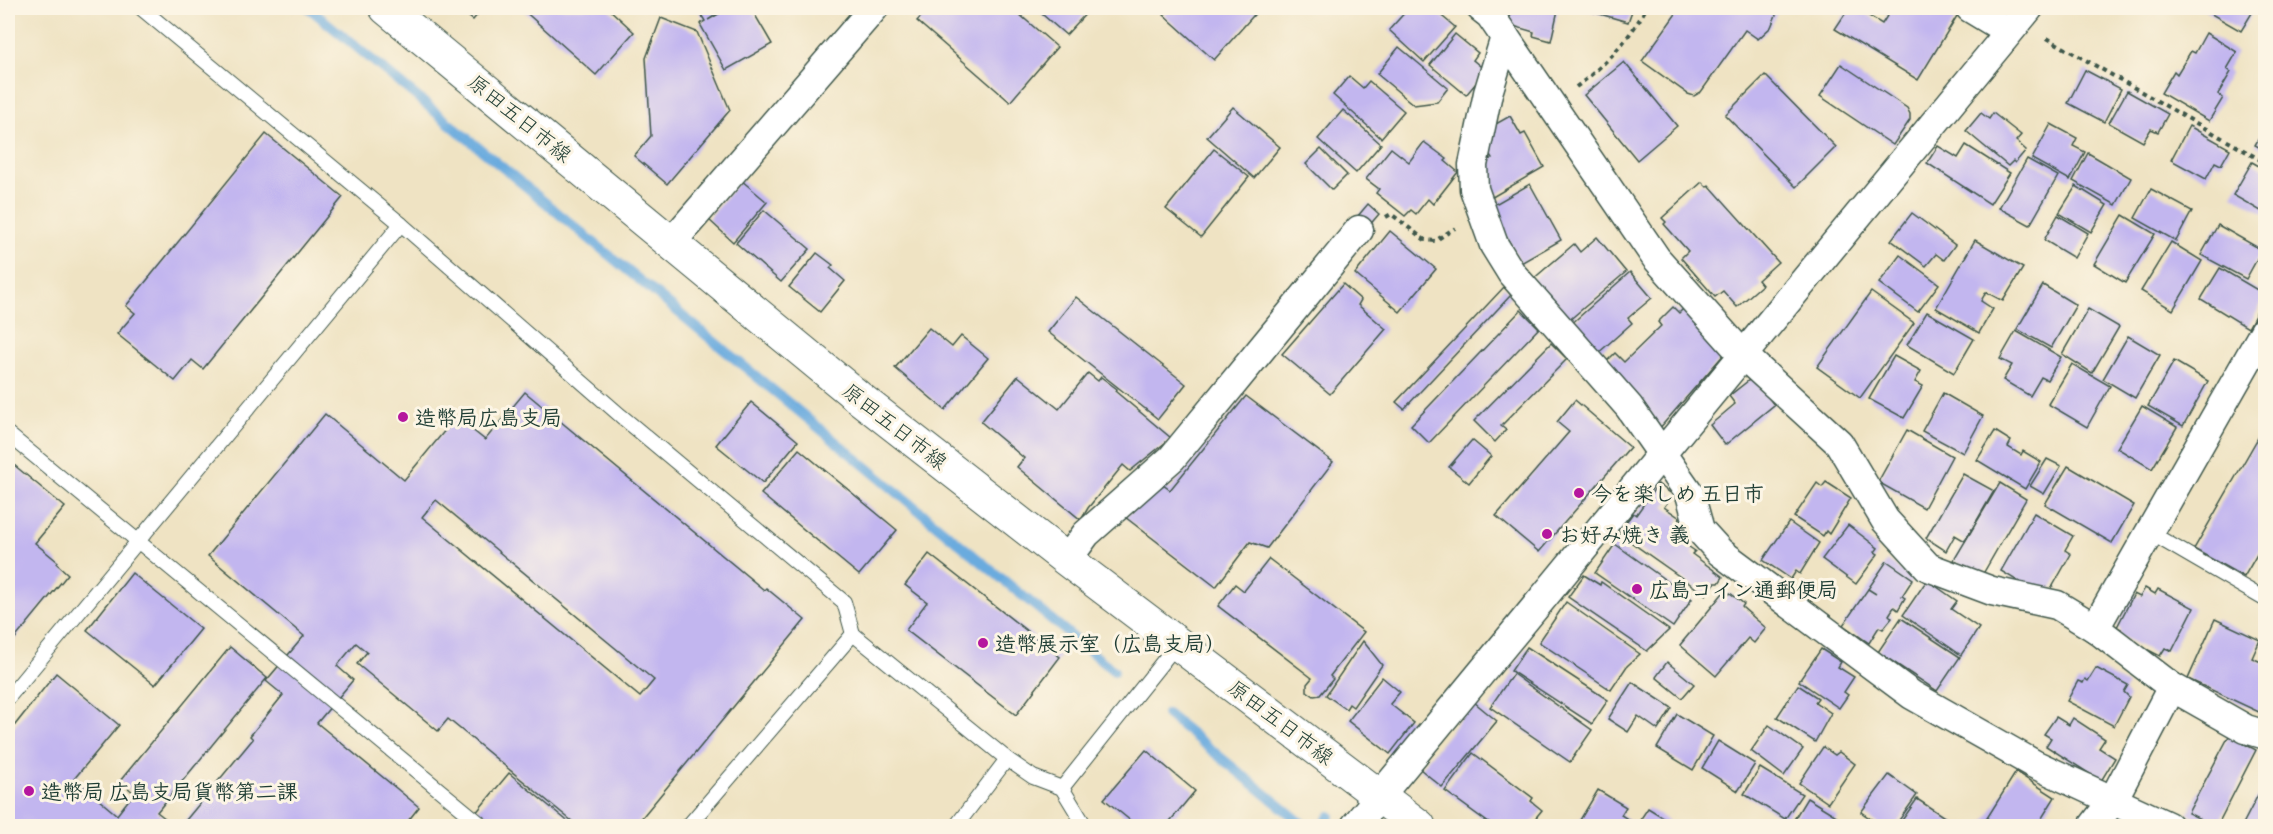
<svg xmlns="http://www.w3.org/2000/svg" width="2273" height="834" font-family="Itim,'Klee One',sans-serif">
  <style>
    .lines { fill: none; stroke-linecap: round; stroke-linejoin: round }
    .stream { stroke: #6babde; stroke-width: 10 }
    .building { fill: #c2b6ef; fill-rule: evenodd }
    .service-casing { stroke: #3e5649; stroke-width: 16 }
    .minor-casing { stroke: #3e5649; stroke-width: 31 }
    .secondary-casing { stroke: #3e5649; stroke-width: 35 }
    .path { stroke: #3e5649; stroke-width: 4; stroke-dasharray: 4.5 4.5; stroke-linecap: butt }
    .service { stroke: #fff; stroke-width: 14 }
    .minor { stroke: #fff; stroke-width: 28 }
    .secondary { stroke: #fff; stroke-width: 33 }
    .poi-dot { fill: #b5179e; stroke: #fcf5e5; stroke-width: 2 }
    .labels { text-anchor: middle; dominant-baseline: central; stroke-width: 6; stroke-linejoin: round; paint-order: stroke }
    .street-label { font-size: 21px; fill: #1f3d34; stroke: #fcf5e5 }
    .poi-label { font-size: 21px; font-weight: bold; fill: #1f3d34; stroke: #fcf5e5; text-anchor: start }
  </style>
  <rect width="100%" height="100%" fill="#fcf5e5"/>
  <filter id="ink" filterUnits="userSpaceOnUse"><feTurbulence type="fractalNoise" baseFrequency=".0167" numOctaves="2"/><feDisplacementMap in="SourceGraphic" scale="12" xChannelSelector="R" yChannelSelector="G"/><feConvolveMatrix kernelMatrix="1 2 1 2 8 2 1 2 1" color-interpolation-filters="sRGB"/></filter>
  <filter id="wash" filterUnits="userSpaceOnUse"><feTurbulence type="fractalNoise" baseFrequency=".008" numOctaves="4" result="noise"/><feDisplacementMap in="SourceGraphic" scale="24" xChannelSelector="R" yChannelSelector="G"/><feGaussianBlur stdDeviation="1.35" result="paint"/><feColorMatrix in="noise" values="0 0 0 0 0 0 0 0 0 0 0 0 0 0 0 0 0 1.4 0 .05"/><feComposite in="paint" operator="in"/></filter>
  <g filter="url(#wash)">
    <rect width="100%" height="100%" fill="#efe3c3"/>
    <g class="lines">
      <g class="stream">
        <path d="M 309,8 L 1114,671"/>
        <path d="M 1167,714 L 1305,826"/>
        <path d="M 1323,826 L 1330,816"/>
      </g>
    </g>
    <g id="blocks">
      <g class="building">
        <path d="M 457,8 L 483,8 L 473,20 Z"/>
        <path d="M 521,8 L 608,8 L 634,32 L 596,75 Z"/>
        <path d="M 697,8 L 727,8 L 708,20 L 729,8 L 751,8 L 772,44 L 726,70 L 700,24 L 705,21 Z"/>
        <path d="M 929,8 L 1012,8 L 1057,47 L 1010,102 L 917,21 Z"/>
        <path d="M 1035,8 L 1091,8 L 1066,35 Z"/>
        <path d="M 1171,8 L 1260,8 L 1214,60 L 1164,15 Z"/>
        <path d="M 1409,8 L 1432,8 L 1455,27 L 1424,62 L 1389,30 Z"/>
        <path d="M 1512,8 L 1547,8 L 1558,10 L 1551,41 L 1533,36 L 1534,32 L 1510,25 L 1511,20 L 1509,20 Z"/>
        <path d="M 1587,8 L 1633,8 L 1628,22 L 1586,10 Z"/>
        <path d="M 1680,8 L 1775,8 L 1778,10 L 1771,27 L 1758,39 L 1745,30 L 1701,92 L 1694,96 L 1688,94 L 1642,61 Z"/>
        <path d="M 1849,8 L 1856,8 L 1882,24 L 1892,8 L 1954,8 L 1960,11 L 1918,80 L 1835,29 Z"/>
        <path d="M 2201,8 L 2255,8 L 2241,31 Z"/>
        <path d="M 661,18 L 697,32 L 730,110 L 667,184 L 634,156 L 651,136 L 646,58 Z"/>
        <path d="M 2206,33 L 2237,52 L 2227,69 L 2231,72 L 2218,94 L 2223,98 L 2209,121 L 2161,93 L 2174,71 L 2177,74 L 2191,51 L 2195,53 Z"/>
        <path d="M 1455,34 L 1478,53 L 1473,60 L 1486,71 L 1466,95 L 1430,65 Z"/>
        <path d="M 1399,47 L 1448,88 L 1437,102 L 1414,105 L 1377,74 Z"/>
        <path d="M 1624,62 L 1677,126 L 1637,160 L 1584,95 Z"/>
        <path d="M 1841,64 L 1907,108 L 1910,114 L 1910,120 L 1893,145 L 1820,96 Z"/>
        <path d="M 2085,70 L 2121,89 L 2104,122 L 2068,103 Z"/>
        <path d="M 1765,75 L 1836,147 L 1796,187 L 1725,115 Z"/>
        <path d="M 1349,76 L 1363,88 L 1369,81 L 1404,111 L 1381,138 L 1333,95 Z"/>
        <path d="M 2127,91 L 2168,114 L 2158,132 L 2151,129 L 2143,142 L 2109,123 Z"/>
        <path d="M 1233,107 L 1280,147 L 1254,178 L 1207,137 Z"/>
        <path d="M 1343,110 L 1381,144 L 1356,173 L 1318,139 Z"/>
        <path d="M 1981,113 L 1989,119 L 1993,113 L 2021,135 L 2016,141 L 2026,150 L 2015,163 L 2013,161 L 2008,166 L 1966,131 Z"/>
        <path d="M 1510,116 L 1521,135 L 1525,133 L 1544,167 L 1489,199 L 1483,164 L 1492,158 L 1483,144 L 1487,129 Z"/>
        <path d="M 2051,124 L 2077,138 L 2073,146 L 2085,152 L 2070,180 L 2032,159 Z"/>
        <path d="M 2189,126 L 2230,149 L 2221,165 L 2215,162 L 2206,179 L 2171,160 Z"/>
        <path d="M 2266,126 L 2266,151 L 2255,145 Z"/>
        <path d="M 266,134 L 343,197 L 203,369 L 192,360 L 175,381 L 117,334 L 135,313 L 126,306 Z"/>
        <path d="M 1424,142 L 1447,159 L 1445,161 L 1458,172 L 1433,204 L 1428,199 L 1416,214 L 1411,210 L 1405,216 L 1376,193 L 1379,189 L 1366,179 L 1391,148 L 1409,162 Z"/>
        <path d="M 1966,145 L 2010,173 L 1990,204 L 1927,163 L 1938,146 L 1958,158 Z"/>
        <path d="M 1214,149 L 1249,177 L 1201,237 L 1166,209 Z"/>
        <path d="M 1321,149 L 1347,175 L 1332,190 L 1306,164 Z"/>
        <path d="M 2088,153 L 2131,178 L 2116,205 L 2073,181 Z"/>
        <path d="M 2027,159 L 2058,176 L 2030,225 L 1999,208 Z"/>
        <path d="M 2252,162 L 2266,170 L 2266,214 L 2233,195 Z"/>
        <path d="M 741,180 L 767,202 L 733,242 L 708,219 Z"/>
        <path d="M 1702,182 L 1707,187 L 1709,185 L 1778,262 L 1758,280 L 1762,285 L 1737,307 L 1723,291 L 1715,297 L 1681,258 L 1688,251 L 1664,224 L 1666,222 L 1662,218 Z"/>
        <path d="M 1530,184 L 1561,240 L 1521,263 L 1490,207 Z"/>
        <path d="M 2076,186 L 2107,205 L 2091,232 L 2059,213 Z"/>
        <path d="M 2151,189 L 2192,211 L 2176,241 L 2135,218 Z"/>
        <path d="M 1368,204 L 1379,214 L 1368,227 L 1357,217 Z"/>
        <path d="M 764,210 L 810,249 L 781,282 L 736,243 Z"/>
        <path d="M 1912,213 L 1955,245 L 1944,260 L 1936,254 L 1926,266 L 1891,240 Z"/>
        <path d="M 2058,215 L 2088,233 L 2074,258 L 2044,240 Z"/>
        <path d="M 2123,215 L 2155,234 L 2125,283 L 2094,264 Z"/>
        <path d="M 2218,225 L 2262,250 L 2246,279 L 2201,255 Z"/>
        <path d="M 1390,231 L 1436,269 L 1400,312 L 1355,274 Z"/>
        <path d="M 1597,237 L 1626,272 L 1567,322 L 1532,280 L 1574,244 L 1580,252 Z"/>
        <path d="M 1975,240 L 2023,268 L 2003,301 L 1986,292 L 1981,301 L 1993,309 L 1979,333 L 1936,308 Z"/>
        <path d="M 2171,242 L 2202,261 L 2173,310 L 2141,291 Z"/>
        <path d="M 817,253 L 833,265 L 830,268 L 845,281 L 820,312 L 789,287 Z"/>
        <path d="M 1900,255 L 1939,284 L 1918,312 L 1879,283 Z"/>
        <path d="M 2220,268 L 2266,295 L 2248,328 L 2201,299 Z"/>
        <path d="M 1630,272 L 1652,298 L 1628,318 L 1632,323 L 1596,355 L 1570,325 Z"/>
        <path d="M 1343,284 L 1361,300 L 1358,305 L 1386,329 L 1330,394 L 1282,354 Z"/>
        <path d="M 2043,285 L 2076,305 L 2051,348 L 2017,329 Z"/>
        <path d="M 1504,287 L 1511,295 L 1404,409 L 1396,402 Z"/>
        <path d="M 1871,292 L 1914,323 L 1860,398 L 1817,367 Z"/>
        <path d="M 1076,297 L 1186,384 L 1158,419 L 1048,332 Z"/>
        <path d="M 1673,307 L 1679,313 L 1683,309 L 1726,352 L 1658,430 L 1604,364 L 1615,353 L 1624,362 L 1661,326 L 1658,322 Z"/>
        <path d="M 2088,309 L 2119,327 L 2092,373 L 2062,354 Z"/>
        <path d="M 1521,310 L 1539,328 L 1429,443 L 1411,425 Z"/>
        <path d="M 1927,312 L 1974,339 L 1954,373 L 1907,345 Z"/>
        <path d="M 929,328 L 952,347 L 961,336 L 988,358 L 945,410 L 895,368 Z"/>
        <path d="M 2016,331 L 2061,357 L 2047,380 L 2041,377 L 2030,396 L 2003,380 L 2012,365 L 2000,359 Z"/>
        <path d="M 2128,336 L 2160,355 L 2135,398 L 2103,379 Z"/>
        <path d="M 1551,343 L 1567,359 L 1501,426 L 1506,430 L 1495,442 L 1474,421 Z"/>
        <path d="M 1894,356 L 1921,371 L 1915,382 L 1923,386 L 1904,418 L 1869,399 Z"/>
        <path d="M 2174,361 L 2208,381 L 2183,426 L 2148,406 Z"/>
        <path d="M 2072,364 L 2110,386 L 2087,427 L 2048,404 Z"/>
        <path d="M 1088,373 L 1098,381 L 1101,377 L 1117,389 L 1115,391 L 1171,438 L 1130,471 L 1123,465 L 1088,508 L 1081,520 L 1017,467 L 1024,458 L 981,422 L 1018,376 L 1059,409 Z"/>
        <path d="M 1753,377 L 1774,405 L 1725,445 L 1710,425 L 1735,404 L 1729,396 Z"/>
        <path d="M 525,392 L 764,590 L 766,588 L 805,620 L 635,826 L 465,826 L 509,773 L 571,824 L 573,822 L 448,719 L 438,731 L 357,664 L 367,652 L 356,643 L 337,666 L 353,680 L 317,723 L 419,807 L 404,826 L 181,826 L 253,739 L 250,736 L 283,695 L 266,681 L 304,636 L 208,556 L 325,414 L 404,480 L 456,417 L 485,440 ZM 436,500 L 654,680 L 640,697 L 422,517 Z"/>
        <path d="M 1943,393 L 1983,416 L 1963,453 L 1922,431 Z"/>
        <path d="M 1246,396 L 1333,462 L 1267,548 L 1250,542 L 1216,587 L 1125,517 L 1163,485 L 1170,490 Z"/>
        <path d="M 1575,400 L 1630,447 L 1539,552 L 1496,516 L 1569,432 L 1557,422 Z"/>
        <path d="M 751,402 L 798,441 L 763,483 L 716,445 Z"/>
        <path d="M 2142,406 L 2177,427 L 2152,469 L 2117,448 Z"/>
        <path d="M 2266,424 L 2266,539 L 2244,577 L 2194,549 Z"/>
        <path d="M 1907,430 L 1952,456 L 1924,508 L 1878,482 Z"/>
        <path d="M 1995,431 L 2011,441 L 2008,447 L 2021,455 L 2023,451 L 2041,462 L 2025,489 L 1977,460 Z"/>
        <path d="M 1472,440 L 1491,456 L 1469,483 L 1449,467 Z"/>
        <path d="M 799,449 L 897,530 L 859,575 L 761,494 Z"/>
        <path d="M 2047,459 L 2061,466 L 2044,494 L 2030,486 Z"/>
        <path d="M 8,460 L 65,507 L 35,543 L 58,562 L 57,564 L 68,574 L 8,647 Z"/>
        <path d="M 2068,466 L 2134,505 L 2112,543 L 2045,504 Z"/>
        <path d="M 1963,474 L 1994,491 L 1965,541 L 1955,535 L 1946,551 L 1926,538 Z"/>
        <path d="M 1826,482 L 1851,498 L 1829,534 L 1826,531 L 1823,536 L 1794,517 L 1817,483 L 1822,487 Z"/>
        <path d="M 2000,483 L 2026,499 L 1980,579 L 1954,560 Z"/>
        <path d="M 1658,484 L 1673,495 L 1664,507 L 1680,518 L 1677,524 L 1683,528 L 1676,538 L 1695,551 L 1692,554 L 1723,577 L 1719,583 L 1715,583 L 1706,595 L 1618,533 L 1633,513 L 1636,515 Z"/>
        <path d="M 2034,513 L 2073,536 L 2065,550 L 2071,554 L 2046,598 L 2001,571 Z"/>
        <path d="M 1789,522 L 1819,543 L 1800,574 L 1796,571 L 1791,579 L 1763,560 Z"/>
        <path d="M 1848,525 L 1878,548 L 1875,552 L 1878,554 L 1856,584 L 1822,559 Z"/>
        <path d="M 1615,544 L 1692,599 L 1673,627 L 1595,573 Z"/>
        <path d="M 929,554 L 1060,657 L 1016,715 L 906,630 L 927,602 L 905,585 Z"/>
        <path d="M 1269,559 L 1364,632 L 1330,676 L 1333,679 L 1320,695 L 1314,696 L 1307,691 L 1307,684 L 1312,678 L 1218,606 L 1235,584 L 1244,591 Z"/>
        <path d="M 1887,561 L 1913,579 L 1902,596 L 1905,598 L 1898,610 L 1894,607 L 1889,615 L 1892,618 L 1883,629 L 1879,627 L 1869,643 L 1843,625 L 1868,589 L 1876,594 L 1868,589 Z"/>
        <path d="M 132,573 L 201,629 L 155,685 L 87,630 Z"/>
        <path d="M 1584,575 L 1600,585 L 1601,582 L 1669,630 L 1647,651 L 1568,597 Z"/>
        <path d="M 1927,580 L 1957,601 L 1951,609 L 1979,628 L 1961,655 L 1903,615 Z"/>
        <path d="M 2145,588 L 2155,594 L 2158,589 L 2194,608 L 2172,651 L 2165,648 L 2160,656 L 2119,635 L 2121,629 L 2117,627 L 2134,594 L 2140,597 Z"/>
        <path d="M 1723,593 L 1727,596 L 1730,593 L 1744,604 L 1742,607 L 1766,628 L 1754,643 L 1748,638 L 1716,676 L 1680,645 Z"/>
        <path d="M 1566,602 L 1640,654 L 1627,666 L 1611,690 L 1539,642 Z"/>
        <path d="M 1901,618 L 1960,657 L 1937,691 L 1878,652 Z"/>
        <path d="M 2215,619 L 2260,640 L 2252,658 L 2266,664 L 2266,702 L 2261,713 L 2188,679 Z"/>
        <path d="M 1363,641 L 1382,665 L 1353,707 L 1349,704 L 1346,709 L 1326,695 Z"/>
        <path d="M 230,647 L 267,678 L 157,812 L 175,826 L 8,826 L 8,727 L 11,730 L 56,673 L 119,725 L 74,779 L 117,815 L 134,793 L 120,781 Z"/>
        <path d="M 1527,647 L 1608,700 L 1592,724 L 1511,671 Z"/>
        <path d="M 1821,649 L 1841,662 L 1838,667 L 1854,677 L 1844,692 L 1848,695 L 1839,708 L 1799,681 Z"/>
        <path d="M 1667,662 L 1694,684 L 1682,698 L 1656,677 Z"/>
        <path d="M 2096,668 L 2128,685 L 2124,692 L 2129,697 L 2114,726 L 2067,701 L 2078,681 L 2083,683 L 2085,679 L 2088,681 Z"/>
        <path d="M 1513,674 L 1592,730 L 1570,762 L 1490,707 Z"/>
        <path d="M 1382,677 L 1400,692 L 1390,704 L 1414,723 L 1390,754 L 1348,721 Z"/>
        <path d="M 1632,682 L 1672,708 L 1658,730 L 1638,716 L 1628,732 L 1608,719 Z"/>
        <path d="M 1798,685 L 1818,698 L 1815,702 L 1831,713 L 1815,742 L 1777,717 Z"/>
        <path d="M 1474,702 L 1497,721 L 1442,787 L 1420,769 Z"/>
        <path d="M 1677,714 L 1713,736 L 1693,770 L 1657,748 Z"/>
        <path d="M 2056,717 L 2069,725 L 2073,718 L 2105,739 L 2099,748 L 2115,758 L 2101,781 L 2046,746 L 2051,738 L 2044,734 Z"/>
        <path d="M 1769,725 L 1803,749 L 1784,776 L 1751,751 Z"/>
        <path d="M 2229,736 L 2256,750 L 2217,826 L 2214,826 L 2188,813 Z"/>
        <path d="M 1718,741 L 1755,764 L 1738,791 L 1702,768 Z"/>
        <path d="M 1823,747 L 1835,755 L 1839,752 L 1855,764 L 1828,803 L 1799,783 Z"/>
        <path d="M 1146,750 L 1195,791 L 1166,826 L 1137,826 L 1104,799 Z"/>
        <path d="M 1473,753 L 1533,798 L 1531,801 L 1542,810 L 1529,826 L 1493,826 L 1445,791 Z"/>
        <path d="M 1760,768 L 1802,794 L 1785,819 L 1744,794 Z"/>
        <path d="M 2016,772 L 2055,797 L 2037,826 L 1982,826 Z"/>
        <path d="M 1889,775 L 1917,795 L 1895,826 L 1881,826 L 1861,812 Z"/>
        <path d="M 1598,790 L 1626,807 L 1621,815 L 1634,823 L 1632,826 L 1590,826 L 1580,820 Z"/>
        <path d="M 2258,795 L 2266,799 L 2266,826 L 2242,826 Z"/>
        <path d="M 1807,798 L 1838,817 L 1833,826 L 1790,826 Z"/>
        <path d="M 1917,799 L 1958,826 L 1898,826 Z"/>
        <path d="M 1648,808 L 1669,821 L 1665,826 L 1636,826 Z"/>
      </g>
    </g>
  </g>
  <g filter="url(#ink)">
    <use href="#blocks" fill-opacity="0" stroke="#3e5649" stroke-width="1.5"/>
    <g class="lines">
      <g class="service-casing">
        <g id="service">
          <path d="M 141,8 L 401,224 L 621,416 L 844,602 L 853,634"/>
          <path d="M 8,434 L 483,826"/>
          <path d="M 2149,532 L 2266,600"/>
          <path d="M 8,698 L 401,224"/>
          <path d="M 1062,788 L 1177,644"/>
          <path d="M 688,826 L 853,634 L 1007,759 L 1033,777 L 1062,788 L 1082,821 L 1082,826"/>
          <path d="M 956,826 L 1007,759"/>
        </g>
      </g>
      <g class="minor-casing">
        <g id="minor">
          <path d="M 1481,8 L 1490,15 L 1656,258 L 1743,355 L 1839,443 L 1885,520 L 1928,567 L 1992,591 L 2057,605 L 2095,628 L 2172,687 L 2246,729 L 2266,735"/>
          <path d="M 1970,8 L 2008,31"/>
          <path d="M 1505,37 L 1488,93 L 1473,165 L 1474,189 L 1494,245 L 1512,274 L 1629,407 L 1690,494 L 1700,530 L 1720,552 L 1912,695 L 2034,764 L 2168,826"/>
          <path d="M 671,243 L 874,8"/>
          <path d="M 1067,560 L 1086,534 L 1172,458 L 1359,230"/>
          <path d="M 2095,628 L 2266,328"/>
          <path d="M 1355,826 L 2029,8"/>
          <path d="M 2093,826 L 2113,800 L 2172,687"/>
        </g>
      </g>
      <g class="secondary-casing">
        <path id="secondary" d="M 386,8 L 858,397 L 1067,560 L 1419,826"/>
      </g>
      <g class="path">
        <path d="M 2047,38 L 2266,163"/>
        <path d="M 1576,87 C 1604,66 1630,39 1646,8"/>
        <path d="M 1386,217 L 1391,214 L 1425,240 L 1435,241 L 1455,228"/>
      </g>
      <use href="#service" class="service"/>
      <use href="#minor" class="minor"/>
      <use href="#secondary" class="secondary"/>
    </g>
  </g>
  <g class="poi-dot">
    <circle cx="403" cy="417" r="6"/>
    <circle cx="1579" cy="493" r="6"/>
    <circle cx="1547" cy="534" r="6"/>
    <circle cx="1637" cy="589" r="6"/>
    <circle cx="983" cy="643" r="6"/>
    <circle cx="29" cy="791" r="6"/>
  </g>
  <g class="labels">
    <g class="street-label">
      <text transform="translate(520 118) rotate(39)">原田五日市線</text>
      <text transform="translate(895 426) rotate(38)">原田五日市線</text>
      <text transform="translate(1281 722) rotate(37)">原田五日市線</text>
    </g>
    <g class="poi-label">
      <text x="415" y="417">造幣局広島支局</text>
      <text x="1591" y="493">今を楽しめ 五日市</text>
      <text x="1559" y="534">お好み焼き 義</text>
      <text x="1649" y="589">広島コイン通郵便局</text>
      <text x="995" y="643">造幣展示室（広島支局）</text>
      <text x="41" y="791">造幣局 広島支局貨幣第二課</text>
    </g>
  </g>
  <rect width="2273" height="834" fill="none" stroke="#fcf5e5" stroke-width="30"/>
</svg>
